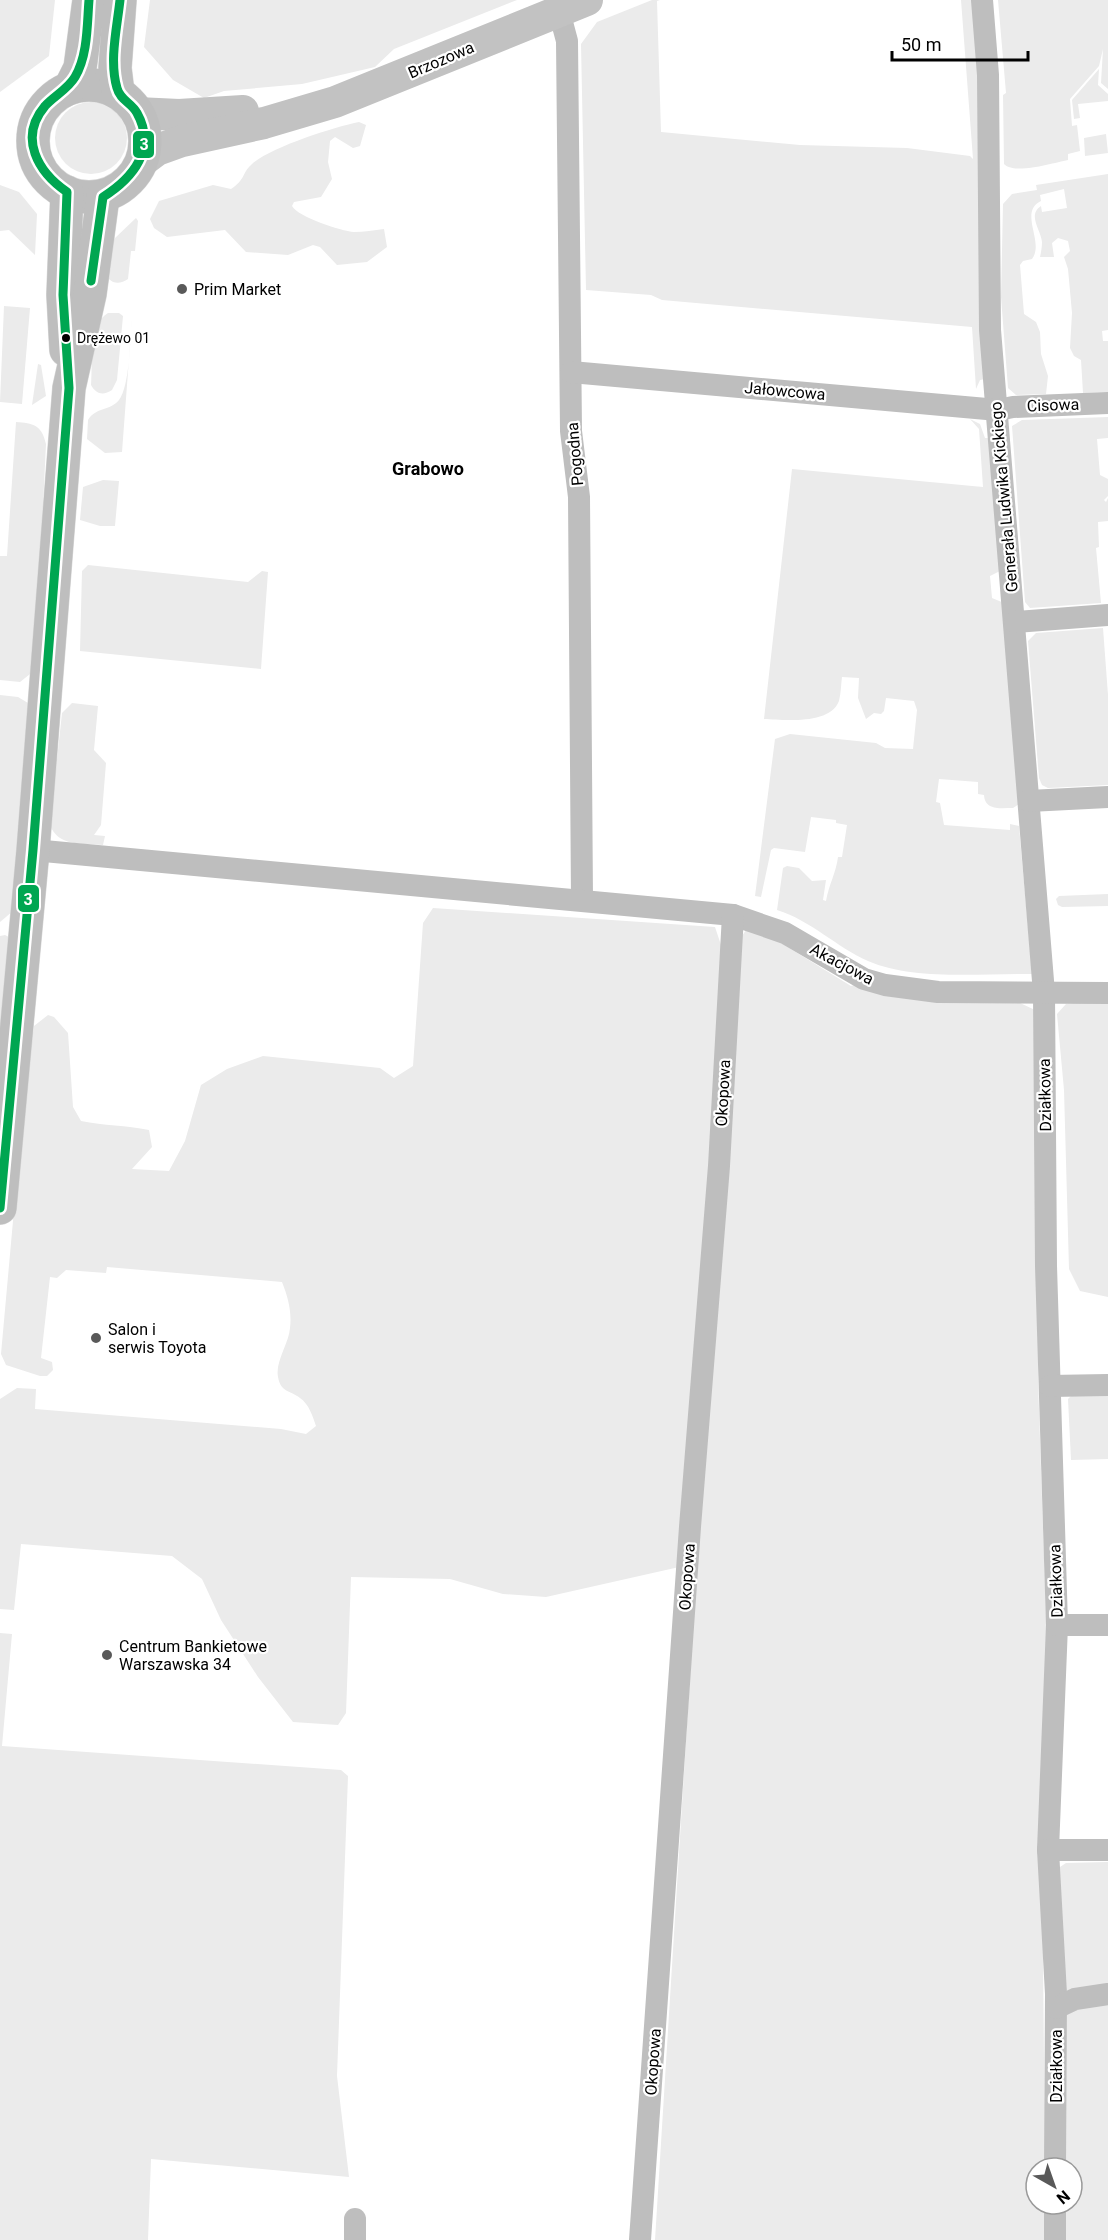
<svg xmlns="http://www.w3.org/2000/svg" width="1108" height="2240" font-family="Roboto,sans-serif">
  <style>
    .green { fill: #ebebeb }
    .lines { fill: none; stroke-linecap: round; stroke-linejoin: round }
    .primary-casing { stroke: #dbdbdb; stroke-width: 34 }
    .street { stroke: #bebebe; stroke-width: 22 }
    .secondary { stroke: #c2c2c2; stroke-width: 32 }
    .primary { stroke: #bebebe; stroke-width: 33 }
    .bus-1-casing { stroke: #fff; stroke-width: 14 }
    .bus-1 { stroke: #00a651; stroke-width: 9 }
    .poi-dot { fill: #595959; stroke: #fff; stroke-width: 2 }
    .bus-dot { fill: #000; stroke: #fff; stroke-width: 2 }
    .labels { text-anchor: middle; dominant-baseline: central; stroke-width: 4.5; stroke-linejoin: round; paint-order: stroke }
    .bus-label { font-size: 14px; fill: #000; stroke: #fff; text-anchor: start }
    .street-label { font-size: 16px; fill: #000; stroke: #fff }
    .poi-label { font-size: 16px; fill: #000; stroke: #fff; text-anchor: start }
    .neighbourhood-label { font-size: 18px; font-weight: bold; fill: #000; stroke: #fff }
    .line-badge { stroke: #fff; stroke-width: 2 }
    .badge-label { font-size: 16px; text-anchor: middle; font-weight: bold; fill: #fff }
  </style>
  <rect width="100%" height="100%" fill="#fff"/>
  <g class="green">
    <path d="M 0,0 L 55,0 L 49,56 L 0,92 Z"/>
    <path d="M 150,0 L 517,0 L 394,49 L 375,67 L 302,84 L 224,91 L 204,98 L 173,80 L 144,47 Z"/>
    <path d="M 652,0 L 660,0 L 657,1 L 661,132 L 800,145 L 907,148 L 970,156 L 973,159 L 961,0 L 974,0 L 978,55 L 986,379 L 980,380 L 976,389 L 972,327 L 662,300 L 651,295 L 586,290 L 581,44 L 597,22 Z"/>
    <path d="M 998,0 L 1108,0 L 1108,89 L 1101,83 L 1103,49 L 1099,66 L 1070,99 L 1072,126 L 1077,125 L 1080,151 L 1068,154 L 1068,160 C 1053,163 1014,175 1004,164 L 1003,95 L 1006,93 Z"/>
    <path d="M 1099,69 L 1098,85 L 1108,94 L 1108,101 L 1078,104 L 1080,118 L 1074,119 L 1072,100 Z"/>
    <circle cx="91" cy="138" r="36"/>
    <path d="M 359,122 L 366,125 L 360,146 L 353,148 L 335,137 L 330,141 L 328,162 L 332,179 L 321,197 L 294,202 L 292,206 C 298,217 341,231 354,232 C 364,232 374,230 384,229 L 387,247 L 367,262 L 337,265 L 320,247 L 313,245 L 288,255 L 246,252 L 225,230 L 167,237 L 154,228 L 150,219 L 159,201 L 213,185 L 231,189 C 246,179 242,173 251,165 C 268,148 334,127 359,122 Z"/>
    <path d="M 1106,134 L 1108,153 L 1085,156 L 1084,138 Z"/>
    <path d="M 1108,174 L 1108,330 L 1102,331 L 1103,341 L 1108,341 L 1108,392 L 1083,393 L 1081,360 L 1074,356 L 1070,348 L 1072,313 L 1068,269 L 1064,257 L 1070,251 L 1068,241 L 1058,238 L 1052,243 L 1054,257 L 1040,257 C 1041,253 1042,247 1042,242 C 1041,230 1027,215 1041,206 L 1042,212 L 1067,208 L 1064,189 L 1040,195 L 1041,201 C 1018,212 1045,242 1032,259 L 1023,261 L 1020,265 L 1024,314 L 1036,322 L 1040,332 L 1041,354 L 1048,376 L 1046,394 L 1016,395 L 1008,388 L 1001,297 L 1003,204 L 1012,194 L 1037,190 L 1036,185 Z"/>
    <path d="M 0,185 L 19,192 L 37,214 L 35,255 L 9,230 L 0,231 Z"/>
    <path d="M 136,218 L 138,221 L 135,251 L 131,251 L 128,279 C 122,283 115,285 109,279 L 114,239 Z"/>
    <path d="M 4,306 L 30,308 L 22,404 L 0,402 Z"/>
    <path d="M 108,313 L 119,313 L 123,316 L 117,380 L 112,390 C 103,396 96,394 91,385 C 93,364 88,324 108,313 Z"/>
    <path d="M 132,318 L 122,452 L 105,453 L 87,439 L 88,420 C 96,407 110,411 119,400 C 130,386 130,337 132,318 Z"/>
    <path d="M 38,364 L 41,365 L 46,396 L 32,405 Z"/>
    <path d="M 1108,417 L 1108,438 L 1097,439 L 1100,475 L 1108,479 L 1108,496 L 1104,500 L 1106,502 L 1108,498 L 1108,521 L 1098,522 L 1099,547 L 1096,548 L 1101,603 L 1030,608 L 1025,602 L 1012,426 L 1022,420 Z"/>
    <path d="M 970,419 L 980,424 L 985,438 L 990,438 L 1000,571 L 990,576 L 992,598 L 1004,603 L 1019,804 L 1013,808 C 1001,808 985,811 984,795 L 978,794 L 978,782 L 939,779 L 936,802 L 940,803 L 944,825 L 1010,830 L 1010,824 L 1019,826 L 1032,974 C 982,973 914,981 868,961 C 836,947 812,921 777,910 L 783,868 L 787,866 L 799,868 L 812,881 L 826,880 L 823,900 L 826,901 C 829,884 836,873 838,857 L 842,857 L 847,825 L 836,823 L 836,820 L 811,817 L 805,852 L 774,848 L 771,850 L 761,897 L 755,896 L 775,739 L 790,734 L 876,743 L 885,748 L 913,749 L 917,710 L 914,701 L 886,698 L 884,711 L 881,714 L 874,713 L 866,719 L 858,698 L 859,678 L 842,677 C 841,684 841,693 839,701 C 830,725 784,720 764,719 L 792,469 L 983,487 L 979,429 Z"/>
    <path d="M 16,422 C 33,423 42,425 46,444 L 35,670 L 20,682 L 0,680 L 0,556 L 7,556 Z"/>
    <path d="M 103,480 L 119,481 L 115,526 L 100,526 L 80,520 L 83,487 Z"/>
    <path d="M 88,565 L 248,582 L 262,571 L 268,572 L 261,669 L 80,651 L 82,571 Z"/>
    <path d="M 1103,628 L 1108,695 L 1108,785 L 1048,788 L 1042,785 L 1039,778 L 1028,641 L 1036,633 Z"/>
    <path d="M 0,695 L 18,697 L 28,703 L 13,911 L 0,922 Z"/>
    <path d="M 72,703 L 98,706 L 94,750 L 106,763 L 101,825 L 94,835 L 105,836 L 103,845 C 83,843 58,847 50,825 L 62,713 Z"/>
    <path d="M 1108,894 L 1108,906 L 1062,907 L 1058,905 L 1056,899 L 1059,896 Z"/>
    <path d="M 433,908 L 715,927 L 721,945 L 740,939 L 746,930 L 768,935 L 851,986 L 858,984 L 1020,1003 L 1035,1010 L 1038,1137 L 1038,1380 L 1047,1647 L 1042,1851 L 1045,2168 L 1036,2168 L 1036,2204 L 1045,2204 L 1045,2240 L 655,2240 L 697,1563 L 546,1597 L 503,1594 L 450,1579 L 351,1577 L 346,1713 L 338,1725 L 293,1722 L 258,1677 L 221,1620 L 202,1579 L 172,1556 L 21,1544 L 14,1610 L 0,1609 L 0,1399 L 17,1388 L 36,1389 L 35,1409 L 281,1429 L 306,1434 L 316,1426 C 313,1417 309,1404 300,1398 C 290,1390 281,1393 278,1377 C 275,1362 289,1343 290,1328 C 292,1312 288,1297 282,1282 L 107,1267 L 106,1273 L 66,1270 L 57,1278 L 50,1277 L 41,1358 L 52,1362 L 53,1370 L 47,1376 L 40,1376 L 6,1365 L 1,1354 L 24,1099 L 34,1026 L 48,1015 L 54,1017 L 68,1033 L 73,1107 L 81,1121 C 104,1126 126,1125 149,1130 L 152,1147 L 132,1169 L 169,1171 L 185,1141 L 201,1085 L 227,1069 L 263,1056 L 380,1068 L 394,1078 L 413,1066 L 423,923 Z"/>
    <path d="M 5,935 L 9,937 L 0,1056 L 0,936 Z"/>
    <path d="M 1108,999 L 1108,1297 L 1080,1291 L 1069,1269 L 1064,1090 L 1057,1014 L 1066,1004 Z"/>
    <path d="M 1108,1393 L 1108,1459 L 1071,1460 L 1068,1399 L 1072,1395 Z"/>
    <path d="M 0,1633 L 12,1634 L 2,1746 L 341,1770 L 348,1776 L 337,2076 L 349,2177 L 151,2159 L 148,2240 L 0,2240 Z"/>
    <path d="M 1108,1862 L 1108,2240 L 1066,2240 L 1065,2204 L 1072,2204 L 1072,2168 L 1064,2168 L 1057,1869 L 1066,1863 Z"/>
  </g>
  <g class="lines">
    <g class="primary-casing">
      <g id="primary">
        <circle cx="89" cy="141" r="56"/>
        <path d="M 70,88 L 80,68 L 89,0"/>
        <path d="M 118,93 L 115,68 L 120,0"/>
        <path d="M 66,350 L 63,295 L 67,192"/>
        <path d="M 0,1208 L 33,850 L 69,388 L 90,294 L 103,197"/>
      </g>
    </g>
    <g class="street">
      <path d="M 982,0 L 988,75 L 990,330 L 1044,993 L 1046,1266 L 1057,1625 L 1048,1850 L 1056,1994 L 1055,2168"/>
      <path d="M 559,11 L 567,41 L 571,431 L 579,497 L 582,899"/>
      <path d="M 571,372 L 998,410 L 1013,407 L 1108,403"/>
      <path d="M 1015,622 L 1108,615"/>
      <path d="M 1029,801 L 1108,797"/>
      <path d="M 33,850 L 733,915 L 785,933 L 864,979 L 885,985 L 938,992 L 1108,993"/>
      <path d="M 1050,1386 L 1108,1385"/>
      <path d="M 1057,1625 L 1108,1625"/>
      <path d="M 1048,1850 L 1108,1850"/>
      <path d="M 1056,2008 L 1075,1999 L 1108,1994"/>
      <path d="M 355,2240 L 355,2219"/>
      <path d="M 640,2240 L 690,1527 L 719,1166 L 733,915"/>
      <path d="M 1055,2240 L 1055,2204"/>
    </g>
    <g class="secondary">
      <path d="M 137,113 L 179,115 L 243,111"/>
      <path d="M 141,162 L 157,150 L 182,141 L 264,123 L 335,102 L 587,0"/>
    </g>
    <use href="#primary" class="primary"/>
    <g class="bus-1-casing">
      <g id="bus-1">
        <path d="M 91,281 L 103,197 C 133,178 157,149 137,113 C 132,103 120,100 117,88 C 109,61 117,28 120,0"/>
        <path d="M 0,1208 L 33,850 L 69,388 L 63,295 L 67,192 C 38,172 18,138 45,106 C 54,96 68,89 75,77 C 88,55 87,25 89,0"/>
      </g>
    </g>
    <use href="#bus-1" class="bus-1"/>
  </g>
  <g class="poi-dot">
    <circle cx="182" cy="289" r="6"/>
    <circle cx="96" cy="1338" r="6"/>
    <circle cx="107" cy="1655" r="6"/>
  </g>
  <circle class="bus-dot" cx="66" cy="338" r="5"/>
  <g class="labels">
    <g class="bus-label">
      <text x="77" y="338">Drężewo 01</text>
    </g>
    <g class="street-label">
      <text transform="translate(441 60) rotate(-23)">Brzozowa</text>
      <text transform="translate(785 391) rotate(5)">Jałowcowa</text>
      <text transform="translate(1053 405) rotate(-2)">Cisowa</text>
      <text transform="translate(575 454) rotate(-95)">Pogodna</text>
      <text transform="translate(1004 497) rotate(-95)">Generała Ludwika Kickiego</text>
      <text transform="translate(842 964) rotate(28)">Akacjowa</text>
      <text transform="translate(723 1093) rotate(-87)">Okopowa</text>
      <text transform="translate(1045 1095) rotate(-91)">Działkowa</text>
      <text transform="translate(687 1577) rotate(-86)">Okopowa</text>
      <text transform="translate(1056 1581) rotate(-92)">Działkowa</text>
      <text transform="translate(653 2062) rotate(-86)">Okopowa</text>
      <text transform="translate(1056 2066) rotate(-90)">Działkowa</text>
    </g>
    <g class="poi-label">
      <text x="194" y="289">Prim Market</text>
      <text x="108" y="1329">Salon i<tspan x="108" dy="18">serwis Toyota</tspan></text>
      <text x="119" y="1646">Centrum Bankietowe<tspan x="119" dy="18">Warszawska 34</tspan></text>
    </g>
    <g class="neighbourhood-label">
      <text x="428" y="468">Grabowo</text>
    </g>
  </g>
  <g class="line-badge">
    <rect x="132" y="130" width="23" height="29" rx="6" fill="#00a651"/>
    <rect x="17" y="884" width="23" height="29" rx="6" fill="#00a651"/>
  </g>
  <g class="badge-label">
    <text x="144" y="150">3</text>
    <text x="28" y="905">3</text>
  </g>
  <g transform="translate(1054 2186) rotate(140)"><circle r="28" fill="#ffffff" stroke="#999999" stroke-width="1.5"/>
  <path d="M0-4.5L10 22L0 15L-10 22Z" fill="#595959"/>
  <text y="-9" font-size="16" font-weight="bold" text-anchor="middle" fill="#000000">N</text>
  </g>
  <path d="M892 51v9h136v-9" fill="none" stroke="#000000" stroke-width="3"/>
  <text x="901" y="51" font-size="18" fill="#000000" stroke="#ffffff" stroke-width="4.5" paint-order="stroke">50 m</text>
</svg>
